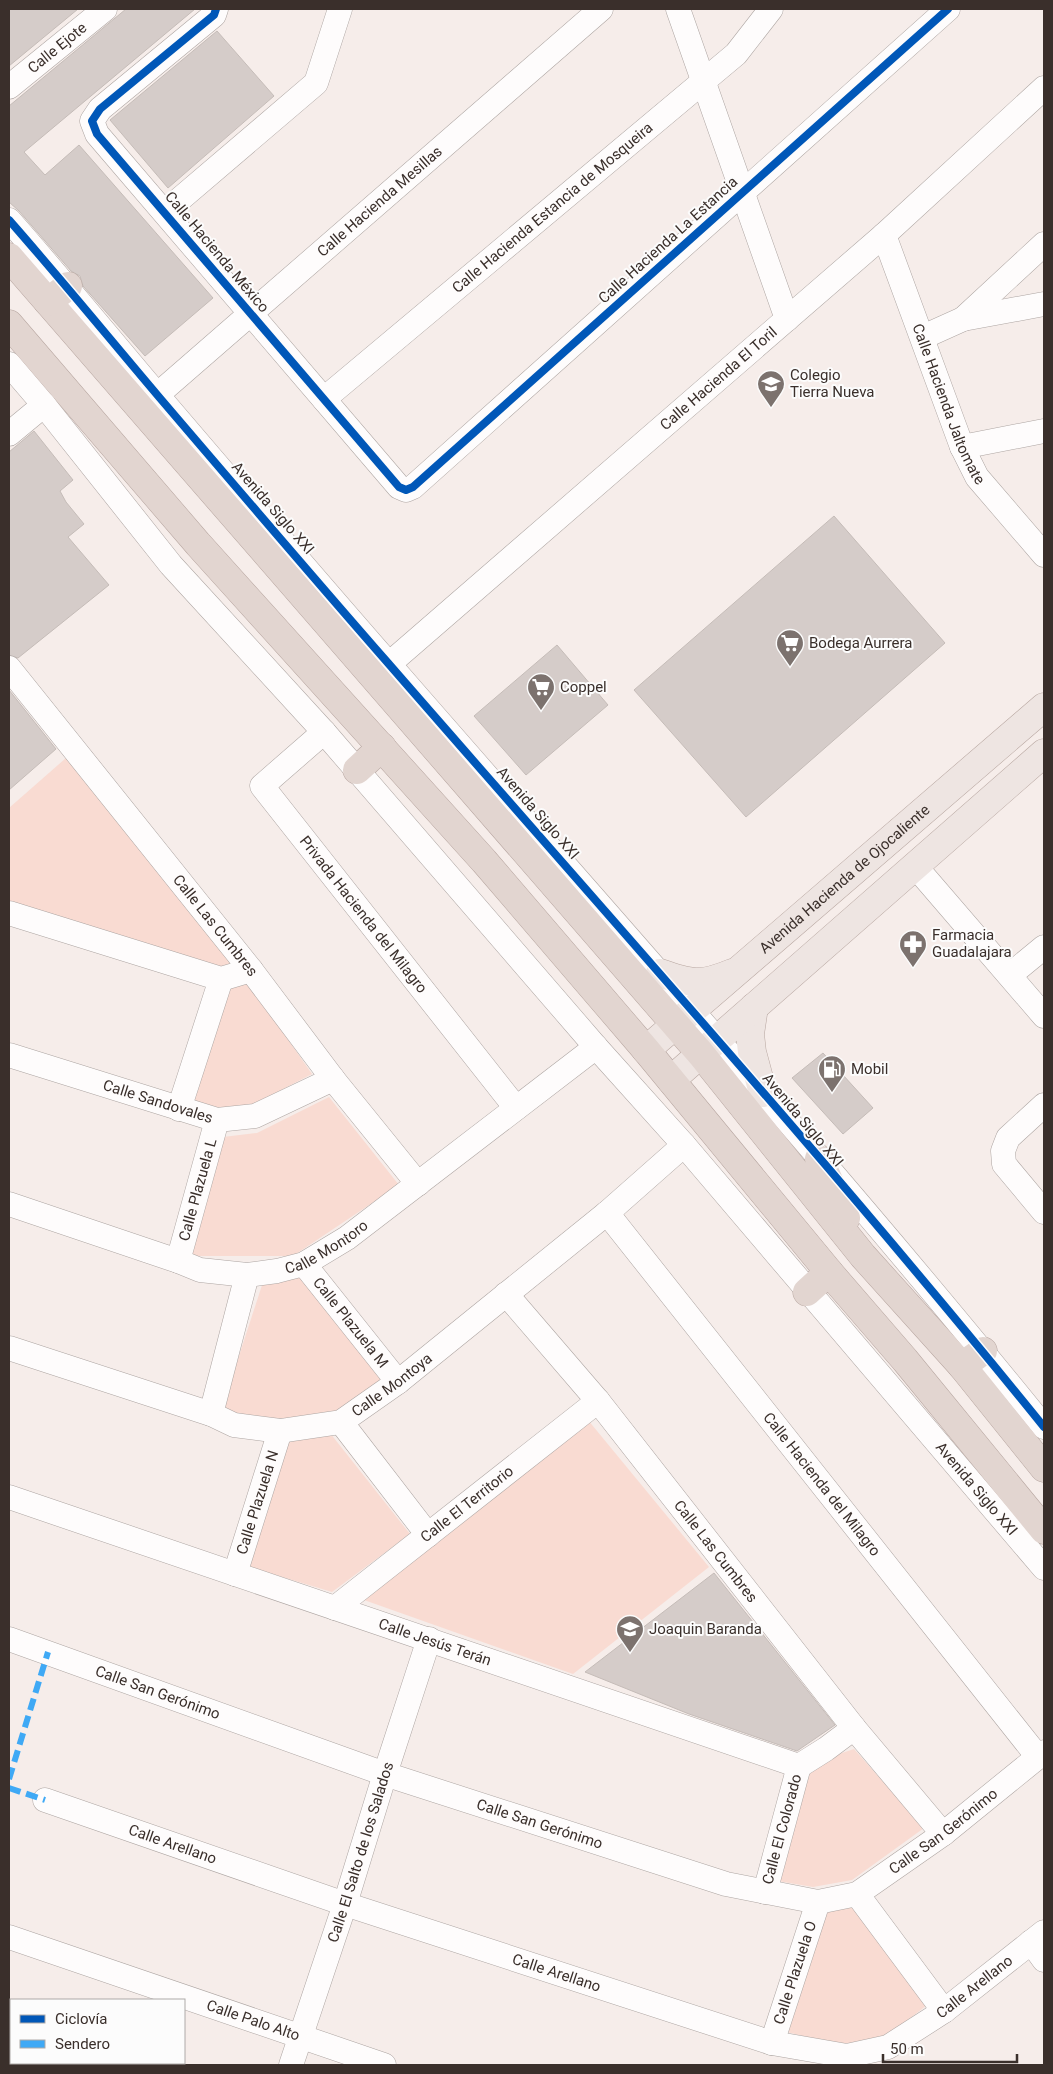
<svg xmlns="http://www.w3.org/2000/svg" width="1053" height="2074" font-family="Roboto,sans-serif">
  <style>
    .green { fill: #f9dbd2 }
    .building { fill: #d5ccc9; stroke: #c5bcb8 }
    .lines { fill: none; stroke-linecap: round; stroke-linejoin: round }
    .minor-casing { stroke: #ada5a2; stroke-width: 25 }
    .major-casing { stroke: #b7a6a0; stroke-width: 29 }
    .highway-casing { stroke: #b7a6a0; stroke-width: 29 }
    .minor { stroke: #fefcfc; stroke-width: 24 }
    .major { stroke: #eee5e2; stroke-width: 28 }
    .highway { stroke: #e2d5d0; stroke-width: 28 }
    .quiet { stroke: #3fa9f5; stroke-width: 6; stroke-dasharray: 12 6; stroke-linecap: butt }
    .cycleway-casing { stroke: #fcfcfc; stroke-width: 11 }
    .cycleway { stroke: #0057b8; stroke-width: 8 }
    .labels { text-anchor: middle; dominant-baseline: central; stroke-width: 4; stroke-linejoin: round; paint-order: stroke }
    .street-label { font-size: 15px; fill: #3a2f2b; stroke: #fcfcfc }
    .poi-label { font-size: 15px; fill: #3a2f2b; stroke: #fcfcfc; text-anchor: start }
  </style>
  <rect width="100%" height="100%" fill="#f6edea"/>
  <g class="green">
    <path d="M 66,758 L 239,963 L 221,969 L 9,903 L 9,808 Z"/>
    <path d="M 248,982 L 312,1074 L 252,1105 L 219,1110 L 194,1102 L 228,985 Z"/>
    <path d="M 329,1097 L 399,1185 L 293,1256 L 189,1256 L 223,1137 L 257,1133 Z"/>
    <path d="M 299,1276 L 390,1381 L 343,1411 L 287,1421 L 240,1417 L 222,1408 L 264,1279 Z"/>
    <path d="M 588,1420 L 709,1567 L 573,1674 L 364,1600 Z"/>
    <path d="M 330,1433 L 410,1534 L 332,1592 L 246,1566 L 288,1440 Z"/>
    <path d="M 854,1749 L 924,1828 L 852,1880 L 813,1887 L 778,1881 L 803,1766 Z"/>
    <path d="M 852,1907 L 927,2005 L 885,2038 L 843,2046 L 787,2032 L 827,1912 Z"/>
  </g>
  <g class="building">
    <path d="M 9,9 L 78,9 L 9,66 Z"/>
    <path d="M 126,9 L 195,9 L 24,152 L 45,175 L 79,145 L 213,298 L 145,356 L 83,286 L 80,276 L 71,271 L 19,211 L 9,202 L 9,106 Z"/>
    <path d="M 217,31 L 274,96 L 168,188 L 110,120 Z"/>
    <path d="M 34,431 L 73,480 L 60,491 L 66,502 L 84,524 L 68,537 L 109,585 L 18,658 L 9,655 L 9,452 Z"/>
    <path d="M 834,516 L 945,643 L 746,817 L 634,690 Z"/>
    <path d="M 557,645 L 608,705 L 526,775 L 474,716 Z"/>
    <path d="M 9,690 L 56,749 L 9,790 Z"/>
    <path d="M 823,1053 L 873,1108 L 843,1134 L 792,1078 Z"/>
    <path d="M 714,1573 L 835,1725 L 797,1751 L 689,1714 L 585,1672 Z"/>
  </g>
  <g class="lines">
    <g class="minor-casing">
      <g id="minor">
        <path d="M 216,9 L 214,15 L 100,109 L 92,121 L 97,134 L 399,487 L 406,490 L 413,487 L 948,9"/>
        <path d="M 678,9 L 787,319"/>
        <path id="s1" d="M 9,87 L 105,9"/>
        <path d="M 166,211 L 316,83 L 340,9"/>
        <path d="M 9,220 C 60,278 109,338 159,397 C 235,486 311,575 388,663 C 608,916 833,1166 1044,1427"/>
        <path id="s2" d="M 884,235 L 962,447 L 977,477 L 1044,555"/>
        <path d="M 963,319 L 1044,244"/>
        <path d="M 923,337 L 963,319 L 1044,304"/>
        <path id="s3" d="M 9,364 L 44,405 L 171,565 L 324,732 L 596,1047 L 684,1145 L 1044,1568"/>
        <path id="s4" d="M 157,395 L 601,9"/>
        <path id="s5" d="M 324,399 L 736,54 L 771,9"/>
        <path d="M 9,434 L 44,405"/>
        <path d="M 962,447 L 1044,431"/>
        <path id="s6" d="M 389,664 L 884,235 L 1044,88"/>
        <path id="s7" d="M 9,668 L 251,970 L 333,1079 L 418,1184"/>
        <path id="s8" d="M 324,732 L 262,786 L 516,1108"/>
        <path d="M 915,866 L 1044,1016"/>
        <path d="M 9,913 L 221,979 L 251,970"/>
        <path d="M 1010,975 L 1044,947"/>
        <path id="s9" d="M 9,1055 L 217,1120 L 255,1116 L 333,1079"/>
        <path d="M 1044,1105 L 1008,1138 L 1003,1151 L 1004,1164 L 1044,1212"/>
        <path d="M 179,1109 L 221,979"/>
        <path id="s10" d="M 9,1204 L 178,1261 L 200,1270 L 247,1275 L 277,1271 L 304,1264 L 347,1238 L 596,1047"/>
        <path id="s11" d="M 607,1213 L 1038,1757"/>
        <path id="s12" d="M 178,1261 L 217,1120"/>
        <path id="s13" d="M 304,1264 L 398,1382"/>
        <path id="s14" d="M 506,1294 L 598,1401 L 854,1728 L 943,1834"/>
        <path id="s15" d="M 9,1348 L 211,1414 L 234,1425 L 280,1431 L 341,1422 L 398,1382 L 607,1213 L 684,1145"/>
        <path d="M 211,1414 L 247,1275"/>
        <path d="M 341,1422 L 428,1535"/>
        <path id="s16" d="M 9,1497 L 799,1766 L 826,1749 L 854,1728"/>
        <path id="s17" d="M 235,1574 L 280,1431"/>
        <path id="s18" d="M 335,1608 L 598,1401"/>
        <path id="s19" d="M 9,1639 L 385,1774 L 726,1884 L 818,1902 L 857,1894 L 943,1834 L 1044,1752"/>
        <path id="s20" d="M 45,1800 L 345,1904 L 772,2043 L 847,2056 L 888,2047 L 944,2011 L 1044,1932"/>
        <path id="s21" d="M 765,1892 L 799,1766"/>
        <path d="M 857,1894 L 944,2011"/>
        <path id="s22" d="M 9,1937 L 384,2065"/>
        <path d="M 1031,1942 L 1044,1960"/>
        <path id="s23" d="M 772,2043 L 818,1902"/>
        <path id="s24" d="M 291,2065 L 345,1904 L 385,1774 L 429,1639"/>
      </g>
    </g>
    <g class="major-casing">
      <g id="major">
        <path d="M 660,973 C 691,984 701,986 732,973"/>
        <path d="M 754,1007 L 750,1034 L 752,1052 L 763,1093"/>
        <path id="s25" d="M 646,1050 L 1044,707"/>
        <path d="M 671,1080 L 1044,753"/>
      </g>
    </g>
    <g class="highway-casing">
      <g id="highway">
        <path d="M 9,257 L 701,1054 L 863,1256 L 962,1366 L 1044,1468"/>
        <path d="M 48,302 L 68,286"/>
        <path d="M 9,324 L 198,544 L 484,861 L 646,1050 L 829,1272 L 905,1360 L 1044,1530"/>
        <path d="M 357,770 L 382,747"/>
        <path d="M 819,1159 L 846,1218"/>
        <path d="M 807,1292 L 829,1272"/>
        <path d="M 962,1366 L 983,1351"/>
      </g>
    </g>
    <use href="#minor" class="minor"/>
    <use href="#major" class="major"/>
    <use href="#highway" class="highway"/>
    <g class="quiet">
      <path d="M 9,1779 L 48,1652"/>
      <path d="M 9,1788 L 45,1800"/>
    </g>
    <g class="cycleway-casing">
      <g id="cycleway">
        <path d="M 216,9 L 214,15 L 100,109 L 92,121 L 97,134 L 399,487 L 406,490 L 413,487 L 948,9"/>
        <path d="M 9,220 C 60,278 109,338 159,397 C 235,486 311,575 388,663 C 608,916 833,1166 1044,1427"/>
      </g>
    </g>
    <use href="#cycleway" class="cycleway"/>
  </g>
  <defs>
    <g id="school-pin" transform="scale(1.4375)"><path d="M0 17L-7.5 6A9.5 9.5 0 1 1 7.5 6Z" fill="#7c726e" stroke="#fcfcfc"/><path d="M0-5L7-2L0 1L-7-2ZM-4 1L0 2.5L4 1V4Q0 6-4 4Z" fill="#fff"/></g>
    <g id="supermarket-pin" transform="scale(1.4375)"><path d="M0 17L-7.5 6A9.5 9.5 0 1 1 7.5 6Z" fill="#7c726e" stroke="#fcfcfc"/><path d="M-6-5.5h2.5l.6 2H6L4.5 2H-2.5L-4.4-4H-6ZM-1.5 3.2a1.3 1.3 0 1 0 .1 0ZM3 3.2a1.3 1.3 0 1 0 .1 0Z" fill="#fff"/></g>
    <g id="pharmacy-pin" transform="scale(1.4375)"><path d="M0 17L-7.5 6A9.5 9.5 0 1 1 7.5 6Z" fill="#7c726e" stroke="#fcfcfc"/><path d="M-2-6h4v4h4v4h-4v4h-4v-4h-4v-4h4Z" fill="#fff"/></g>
    <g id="fuel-pin" transform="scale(1.4375)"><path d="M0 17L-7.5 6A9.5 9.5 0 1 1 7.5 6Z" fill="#7c726e" stroke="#fcfcfc"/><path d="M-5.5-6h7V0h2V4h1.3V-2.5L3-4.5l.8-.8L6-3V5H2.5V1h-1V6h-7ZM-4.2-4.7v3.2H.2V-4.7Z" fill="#fff"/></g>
  </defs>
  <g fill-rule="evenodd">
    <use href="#school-pin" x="771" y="384"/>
    <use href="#supermarket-pin" x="790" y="643"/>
    <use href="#supermarket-pin" x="541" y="687"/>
    <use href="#pharmacy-pin" x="913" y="944"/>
    <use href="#fuel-pin" x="832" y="1069"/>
    <use href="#school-pin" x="630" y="1629"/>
  </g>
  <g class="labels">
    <g class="street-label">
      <text stroke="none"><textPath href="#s1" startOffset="62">Calle Ejote</textPath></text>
      <text stroke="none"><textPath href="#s4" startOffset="295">Calle Hacienda Mesillas</textPath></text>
      <text stroke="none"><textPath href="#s5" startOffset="298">Calle Hacienda Estancia de Mosqueira</textPath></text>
      <text transform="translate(668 240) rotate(-42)">Calle Hacienda La Estancia</text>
      <text transform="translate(217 252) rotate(50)">Calle Hacienda México</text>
      <text stroke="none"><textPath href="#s6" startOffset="436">Calle Hacienda El Toril</textPath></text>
      <text stroke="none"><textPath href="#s2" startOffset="181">Calle Hacienda Jaltomate</textPath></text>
      <text transform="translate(273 508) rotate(49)">Avenida Siglo XXI</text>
      <text transform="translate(538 813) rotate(49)">Avenida Siglo XXI</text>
      <text stroke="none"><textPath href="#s25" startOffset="262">Avenida Hacienda de Ojocaliente</textPath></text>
      <text stroke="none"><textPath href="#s8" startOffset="246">Privada Hacienda del Milagro</textPath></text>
      <text stroke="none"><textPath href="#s7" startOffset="330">Calle Las Cumbres</textPath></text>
      <text stroke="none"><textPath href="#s9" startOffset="156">Calle Sandovales</textPath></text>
      <text transform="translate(803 1120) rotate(50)">Avenida Siglo XXI</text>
      <text stroke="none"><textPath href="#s12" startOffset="74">Calle Plazuela L</textPath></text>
      <text stroke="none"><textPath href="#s10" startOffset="335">Calle Montoro</textPath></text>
      <text stroke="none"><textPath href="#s13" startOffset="75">Calle Plazuela M</textPath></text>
      <text stroke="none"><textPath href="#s15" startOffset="409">Calle Montoya</textPath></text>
      <text stroke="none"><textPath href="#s11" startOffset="346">Calle Hacienda del Milagro</textPath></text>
      <text stroke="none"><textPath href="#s3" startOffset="1484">Avenida Siglo XXI</textPath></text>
      <text stroke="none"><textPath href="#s17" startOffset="75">Calle Plazuela N</textPath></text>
      <text stroke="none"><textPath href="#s18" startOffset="168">Calle El Territorio</textPath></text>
      <text stroke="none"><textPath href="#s14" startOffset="332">Calle Las Cumbres</textPath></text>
      <text stroke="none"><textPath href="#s16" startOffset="450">Calle Jesús Terán</textPath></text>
      <text stroke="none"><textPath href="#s19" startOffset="158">Calle San Gerónimo</textPath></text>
      <text stroke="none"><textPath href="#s19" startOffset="562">Calle San Gerónimo</textPath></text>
      <text stroke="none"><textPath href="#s21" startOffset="65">Calle El Colorado</textPath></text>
      <text stroke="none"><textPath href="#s19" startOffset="998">Calle San Gerónimo</textPath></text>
      <text stroke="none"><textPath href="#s20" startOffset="135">Calle Arellano</textPath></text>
      <text stroke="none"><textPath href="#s24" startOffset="224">Calle El Salto de los Salados</textPath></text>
      <text stroke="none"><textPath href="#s23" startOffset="74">Calle Plazuela O</textPath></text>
      <text stroke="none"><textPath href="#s20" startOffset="540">Calle Arellano</textPath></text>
      <text stroke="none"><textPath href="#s20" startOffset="990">Calle Arellano</textPath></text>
      <text stroke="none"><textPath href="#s22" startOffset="258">Calle Palo Alto</textPath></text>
    </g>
    <g class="poi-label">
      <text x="790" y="375">Colegio<tspan x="790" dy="17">Tierra Nueva</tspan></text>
      <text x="809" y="643">Bodega Aurrera</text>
      <text x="560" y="687">Coppel</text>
      <text x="932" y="935">Farmacia<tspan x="932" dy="17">Guadalajara</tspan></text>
      <text x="851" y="1069">Mobil</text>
      <text x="649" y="1629">Joaquin Baranda</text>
    </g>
  </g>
  <rect width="1053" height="2074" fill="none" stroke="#3a2f2b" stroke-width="20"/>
  <rect x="10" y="1999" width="175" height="65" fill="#fcfcfc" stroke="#aeaaa8"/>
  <rect x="20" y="2015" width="25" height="8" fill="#0057b8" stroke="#aeaaa8"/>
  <text x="55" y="2024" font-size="15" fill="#3a2f2b">Ciclovía</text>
  <rect x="20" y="2040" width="25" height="8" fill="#3fa9f5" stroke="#aeaaa8"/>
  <text x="55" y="2049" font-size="15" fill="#3a2f2b">Sendero</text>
  <path d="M883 2054v8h134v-8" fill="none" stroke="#3a2f2b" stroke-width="2.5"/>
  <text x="890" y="2054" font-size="15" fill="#3a2f2b" stroke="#fcfcfc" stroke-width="4" paint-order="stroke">50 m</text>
</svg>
